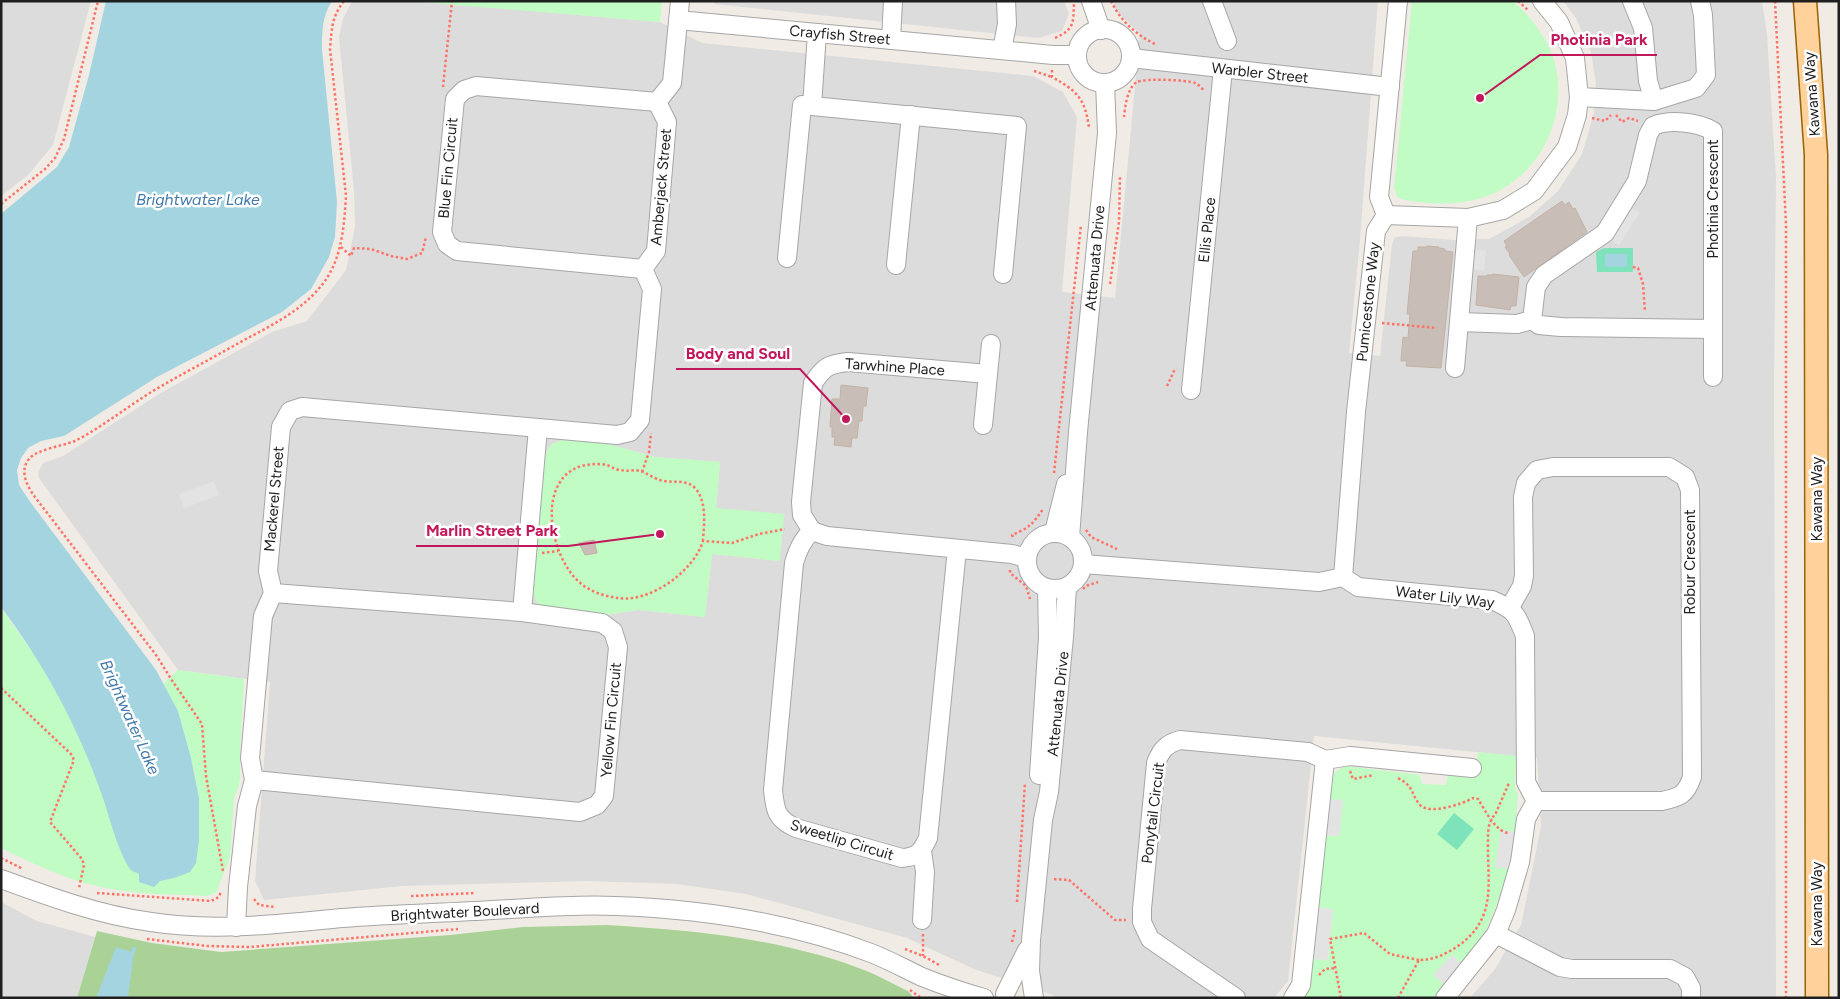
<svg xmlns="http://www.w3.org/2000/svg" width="1840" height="999" font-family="Figtree,sans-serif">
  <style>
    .residential { fill: #dddcdc; fill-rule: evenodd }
    .forest { fill: #aad297 }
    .park { fill: #c0fcc3 }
    .pitch { fill: #7ee3ba }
    .parking { fill: #e3e3e3 }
    .water { fill: #a3d4e0 }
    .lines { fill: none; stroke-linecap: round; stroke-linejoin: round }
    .stream { stroke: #a3d4e0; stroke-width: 4.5 }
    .building { fill: #c8beb7; stroke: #c3b2a6 }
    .minor-casing { stroke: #a6a6a6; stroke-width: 20 }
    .major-casing { stroke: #9a6300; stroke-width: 25 }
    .path { stroke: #ff7367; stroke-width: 2.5; stroke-dasharray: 2.5 2.5; stroke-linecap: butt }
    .minor { stroke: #fff; stroke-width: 18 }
    .major { stroke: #ffd19b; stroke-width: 22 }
    .labels { text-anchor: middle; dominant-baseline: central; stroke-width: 5; stroke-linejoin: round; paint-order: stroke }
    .street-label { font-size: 15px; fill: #1f1f1f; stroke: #fff }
    .water-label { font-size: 16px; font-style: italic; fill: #437aac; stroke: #fff }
    .leader { fill: none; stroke: #c2185b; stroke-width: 2 }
    .callout-dot { fill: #c2185b; stroke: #fff; stroke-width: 2 }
    .callout-label { font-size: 16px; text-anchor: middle; font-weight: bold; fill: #c2185b; stroke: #fff; stroke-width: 5; stroke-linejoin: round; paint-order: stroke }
  </style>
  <rect width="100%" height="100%" fill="#f0ece5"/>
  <g class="residential">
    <path d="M 1,1 L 91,1 L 53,145 L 28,175 L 1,196 Z"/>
    <path d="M 352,1 L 421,1 L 660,22 L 702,43 L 1033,76 L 1063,92 L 1077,117 L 1062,292 L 1115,298 L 1140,34 L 1117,12 L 1112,1 L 1378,1 L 1360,240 L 1349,353 L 1380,356 L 1392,244 L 1395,237 L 1403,236 L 1454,240 L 1489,239 L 1529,217 L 1558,191 L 1582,154 L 1594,113 L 1596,84 L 1591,52 L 1576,18 L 1563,1 L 1762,1 L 1767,34 L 1776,179 L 1774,389 L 1776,998 L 1470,998 L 1495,969 L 1521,925 L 1541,827 L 1537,758 L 1314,736 L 1288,981 L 1274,998 L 1055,998 L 1053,995 L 974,969 L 907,938 L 746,894 L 677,884 L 586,881 L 403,886 L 264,900 L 255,881 L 270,682 L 178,670 L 39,478 L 38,472 L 43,463 L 63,456 L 159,394 L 272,332 L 307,321 L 346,270 L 355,227 L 354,191 L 339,37 L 343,19 ZM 563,440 L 608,444 L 655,457 L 720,462 L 716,508 L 780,561 L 712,554 L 705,617 L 639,610 L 605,615 L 548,609 L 538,604 L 533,593 L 546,452 L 552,444 Z"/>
    <path d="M 712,1 L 1064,1 L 1069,14 L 1062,31 L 1038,38 L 715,4 Z"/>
    <path d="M 1,902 L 37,921 L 95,937 L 77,998 L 1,998 Z"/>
  </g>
  <path class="forest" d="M 607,925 C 691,930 776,938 856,967 C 874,973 891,983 908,991 L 914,998 L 77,998 L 97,931 L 152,943 L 221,952 L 450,935 L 523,927 Z"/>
  <g class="park">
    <path d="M 408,1 L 662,1 L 660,22 Z"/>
    <path d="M 1412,1 L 1512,1 C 1525,10 1536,25 1544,38 C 1575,89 1554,160 1502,189 C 1480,202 1453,205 1428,203 C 1418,202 1408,201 1398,198 L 1394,188 Z"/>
    <path d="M 563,440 L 608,444 L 655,457 L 720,462 L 716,508 L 784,514 L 780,561 L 712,554 L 705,617 L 639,610 L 605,615 L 548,609 L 538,604 L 533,593 L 546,452 L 552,444 Z"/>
    <path d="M 1,608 L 38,660 L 69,714 L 96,777 L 124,858 L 131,870 L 160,881 L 174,878 L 199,798 L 191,758 L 178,711 L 163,684 L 178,670 L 244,679 C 243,704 241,728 240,753 C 239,769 243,783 234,798 L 230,857 L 216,893 L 207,896 C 171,894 133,895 97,886 C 64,879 32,863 1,848 Z"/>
    <path d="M 1478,752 L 1516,756 L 1515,786 L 1518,795 L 1515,832 L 1501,831 L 1496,867 L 1509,869 C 1498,903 1486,938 1464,966 L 1452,955 L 1433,975 L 1446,986 L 1435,998 L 1302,998 L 1309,986 L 1313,959 L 1328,960 L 1333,909 L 1319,908 L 1324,835 L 1339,836 L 1343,801 L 1328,799 L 1330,785 L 1335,772 L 1345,766 L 1420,775 L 1422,784 L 1446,785 L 1448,775 L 1475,778 Z"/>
  </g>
  <g class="pitch">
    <path d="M 1604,248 L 1633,248 L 1633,272 L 1597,272 L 1596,252 Z"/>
    <path d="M 1454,813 L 1474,829 L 1457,850 L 1437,834 Z"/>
  </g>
  <g class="parking">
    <path d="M 1630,207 L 1640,213 L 1619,245 L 1609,239 Z"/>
    <path d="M 1471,249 L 1486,250 L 1484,271 L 1469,269 Z"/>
    <path d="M 214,481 L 219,495 L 184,508 L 179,494 Z"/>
    <path d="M 1328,799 L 1343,800 L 1339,836 L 1324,835 Z"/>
    <path d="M 1501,830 L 1515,832 L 1509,869 L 1495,867 Z"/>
    <path d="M 1319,908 L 1333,909 L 1328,960 L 1313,959 Z"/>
    <path d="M 1452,955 L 1464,966 L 1446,986 L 1433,975 Z"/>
  </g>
  <g class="water">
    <path d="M 106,1 L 332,1 C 322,16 322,32 322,49 L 337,202 L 335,237 L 329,257 L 311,289 L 282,312 L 157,377 L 64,436 L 41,441 L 28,448 L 21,458 L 17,470 L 19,485 L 31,503 L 156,670 L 178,711 L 191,758 L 199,798 L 199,840 L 196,863 L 190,872 L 174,878 L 160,881 L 154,887 L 139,882 L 139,874 C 136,872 132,872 130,869 C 119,854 109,816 103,798 C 79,729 45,665 1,607 L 1,214 L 57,167 L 69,147 L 89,75 Z"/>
    <rect x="1605" y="254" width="22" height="13"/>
    <path d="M 116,947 L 129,951 L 133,960 L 128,998 L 96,998 Z"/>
  </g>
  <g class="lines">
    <path class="stream" d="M 130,959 L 134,949"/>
  </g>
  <g class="building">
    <path d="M 1562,201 L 1565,205 L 1569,202 L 1573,209 L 1575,208 L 1587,232 L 1524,277 L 1509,255 L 1510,254 L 1505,247 L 1507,246 L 1504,241 Z"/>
    <path d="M 1427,246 L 1439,247 L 1439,248 L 1445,249 L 1445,251 L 1453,252 L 1441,368 L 1406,366 L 1407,361 L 1401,361 L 1403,337 L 1408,338 L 1410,314 L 1407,314 L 1413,251 L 1418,251 L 1418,247 L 1427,247 Z"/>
    <path d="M 1493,274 L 1519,277 L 1516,306 L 1511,306 L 1510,310 L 1476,305 L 1478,276 L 1487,276 L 1487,275 L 1493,275 Z"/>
    <path d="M 841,385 L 868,388 L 866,406 L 863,406 L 862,421 L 859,421 L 857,438 L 852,438 L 851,447 L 834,445 L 835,437 L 832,437 L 832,427 L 830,427 L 832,399 L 840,399 Z"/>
    <path d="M 594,540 L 597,553 L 585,555 L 579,543 Z"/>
  </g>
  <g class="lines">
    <g class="minor-casing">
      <g id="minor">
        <path d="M 1091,1 L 1101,30"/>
        <path d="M 1212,1 L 1227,41"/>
        <path d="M 1632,1 L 1643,28 L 1648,81 L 1654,101"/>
        <path d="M 678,20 L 1053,55 L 1077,55"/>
        <circle cx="1104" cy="56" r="27"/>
        <path d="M 891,40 L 893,1"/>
        <path d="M 1002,50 L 1007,24 L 1006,1"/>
        <path d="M 1131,58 L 1390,87"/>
        <path d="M 1579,97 L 1654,101 L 1696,88 L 1706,75 L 1703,15 L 1700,1"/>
        <path d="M 812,106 L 817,33"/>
        <path d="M 1386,215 L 1468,218 L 1503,210 L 1534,191 L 1567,147 L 1577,115 L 1579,97 L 1575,58 L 1559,22 L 1542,1"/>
        <path d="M 787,258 L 802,105 L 1017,126 L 1003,274"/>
        <path d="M 896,265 L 911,115"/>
        <path d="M 643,269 L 457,251 L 447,244 L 442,232 L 455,99 L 464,90 L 476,86 L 657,102"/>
        <path d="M 1532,320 L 1536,287 L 1544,275 L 1605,233 L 1637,181 L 1648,135 L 1653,126 C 1670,119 1697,122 1713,131 L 1713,377"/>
        <path d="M 1459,322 L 1517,324 L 1532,320 L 1539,325 L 1561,327 L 1713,329"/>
        <path d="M 1455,368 L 1468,218"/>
        <path d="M 1191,390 L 1223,69"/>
        <path d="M 983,425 L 991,344"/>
        <path d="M 812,531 L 802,515 L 801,502 L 813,383 C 824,367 828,364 848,362 L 988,374"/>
        <path d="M 1054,532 L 1066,484"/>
        <circle cx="1055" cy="561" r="28"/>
        <path d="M 1070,537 L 1078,432 L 1107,133 L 1105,83"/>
        <path d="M 957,549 L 928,838 C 922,851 918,857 902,858 L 796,828 C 776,819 775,810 773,790 L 794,563 C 798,550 802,540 812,531 L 827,536 L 1012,554 L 1026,558"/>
        <path d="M 1083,564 L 1319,582 L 1343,577 L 1358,587 L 1492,600 C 1515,610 1516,613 1525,636 L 1526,782 L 1536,801 L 1526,819 L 1520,862 L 1506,910 L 1496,934 L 1445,998"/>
        <path d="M 1343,577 L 1356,412 L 1376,231 L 1386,215 L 1379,197 L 1398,1"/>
        <path d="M 1510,607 L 1522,586 L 1524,576 L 1523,497 L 1526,483 L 1537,470 L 1553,467 L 1669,467 L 1685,477 L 1690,490 L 1692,777 C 1686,795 1680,797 1662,801 L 1536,801"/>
        <path d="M 522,612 L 538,428"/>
        <path d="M 1039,775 L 1048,637 L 1047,588"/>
        <path d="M 254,780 L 580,812 L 597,805 L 604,796 L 618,647 L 613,631 L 602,623 L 522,612 L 273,593"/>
        <path d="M 922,851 L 925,872 L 922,920"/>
        <path d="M 1,879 C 50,897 99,915 151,922 C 215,932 279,924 342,918 C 393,914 443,913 493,910 C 534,908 574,904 615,906 C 702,909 789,922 871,953 C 889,960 905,969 922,977 C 942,985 963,992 984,998"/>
        <path d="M 236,927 L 238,887 L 247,806 L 254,780 L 250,758 L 263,616 L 273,593 L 268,571 L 281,427 L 290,411 L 302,407 L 617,435 L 630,432 L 640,420 L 652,289 L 643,269 L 656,251 L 667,122 L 657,102 L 672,83 L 680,1"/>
        <path d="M 1496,934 L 1560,967 L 1572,969 L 1670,969 L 1685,977 L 1691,988 L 1691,998"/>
        <path d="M 1005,994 L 1027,950"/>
        <path d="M 1034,998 L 1030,971 L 1031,940 L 1043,820 L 1049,792 L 1064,637 L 1067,587"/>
        <path d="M 1236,998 L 1150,939 L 1142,922 L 1142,909 L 1156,763 C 1161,750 1166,744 1180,740 L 1308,752 L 1325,760 L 1350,756 L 1472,768"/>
        <path d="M 1293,998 L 1301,985 L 1325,760"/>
      </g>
    </g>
    <g class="major-casing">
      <path id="major" d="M 1805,1 L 1816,155 L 1817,998"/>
    </g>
    <g class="path">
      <path d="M 1111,1 C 1120,20 1136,35 1155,44"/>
      <path d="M 1518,1 L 1528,10"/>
      <path d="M 1775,1 L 1786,224 L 1786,998"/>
      <path d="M 1055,38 C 1075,29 1073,23 1074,3"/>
      <path d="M 1052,70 L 1052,77 C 1077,91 1085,98 1089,128"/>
      <path d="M 1034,71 L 1052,77"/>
      <path d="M 443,87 L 452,1"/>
      <path d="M 1616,115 L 1622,122 L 1629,118 L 1638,121"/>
      <path d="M 1124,117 C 1125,107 1127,88 1137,82 C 1145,78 1187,80 1195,83 C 1199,85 1202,88 1204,91"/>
      <path d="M 1592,118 L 1605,121 L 1611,115"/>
      <path d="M 1,204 L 45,169 L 55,158 L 64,139 L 98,1"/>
      <path d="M 341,247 L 351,256 L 354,248 L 371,249 L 391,256 L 407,259 L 422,253 L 426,237"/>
      <path d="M 1633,267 L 1638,268 L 1643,284 L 1645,312"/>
      <path d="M 1110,284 L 1119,222 L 1120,175"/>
      <path d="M 1382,323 L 1437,328"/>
      <path d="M 1167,386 L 1174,371 L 1177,369"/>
      <path d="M 642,472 L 649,452 L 651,433"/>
      <path d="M 1054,473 L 1081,225"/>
      <path d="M 1086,530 L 1091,537 L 1117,549"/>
      <path d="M 1013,537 L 1012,535 C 1029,528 1033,524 1043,509"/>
      <path d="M 703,541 C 704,524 707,503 696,489 C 687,479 676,483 664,481 C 655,480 648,473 640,471 C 634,469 627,472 621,470 C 616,470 612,467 607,465 C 597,463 583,464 574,469 C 537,489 552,556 577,580 C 588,591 603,596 618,598 C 650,603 694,571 703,541 L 732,543 L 759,534 L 785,529"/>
      <path d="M 542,553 L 558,551"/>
      <path d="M 1010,570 L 1010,573 L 1026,586 L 1030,599"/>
      <path d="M 1083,589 L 1086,586 L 1098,582"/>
      <path d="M 1,688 L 71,754 L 74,760 L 50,822 L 82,859 L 84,865 L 79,888"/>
      <path d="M 1350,771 L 1353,779 L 1374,775"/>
      <path d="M 1398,778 C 1415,787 1410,793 1420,805 C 1429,815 1463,804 1473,798 L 1478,799 C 1485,810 1495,831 1508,833"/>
      <path d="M 1,858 L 23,869"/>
      <path d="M 223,871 L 206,776 L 202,724 L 173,682 L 156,655 L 35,497 C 27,486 19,471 29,459 C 37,449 63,446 75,441 C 106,425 134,401 165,384 C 191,369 218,355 244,340 C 271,326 302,310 321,286 C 342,261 344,227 346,196 L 330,49 C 332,29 331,18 344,1"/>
      <path d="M 1054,879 L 1069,880 L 1115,920 L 1126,920"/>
      <path d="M 97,893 L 211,901 L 219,897 L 221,891"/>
      <path d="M 411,896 L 475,893"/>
      <path d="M 254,899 L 259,905 L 275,907"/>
      <path d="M 1017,902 L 1025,783"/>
      <path d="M 923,934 L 923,956"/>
      <path d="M 147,939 L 207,946 L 250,947 L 458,929"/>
      <path d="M 1012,942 L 1015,930"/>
      <path d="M 905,949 L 923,956 L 941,966"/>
      <path d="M 1319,975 L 1325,969 L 1336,968"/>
      <path d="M 910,990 L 921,998"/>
      <path d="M 1341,998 L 1330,939 L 1364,933 L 1390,954 L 1419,960"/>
      <path d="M 1398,998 L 1419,960 C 1434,960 1446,954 1458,946 C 1498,918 1487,882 1488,841 C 1488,832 1488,821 1495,815 L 1509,783"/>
    </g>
    <use href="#minor" class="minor"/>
    <use href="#major" class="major"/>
  </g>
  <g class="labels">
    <g class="street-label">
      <text transform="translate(840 35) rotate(5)">Crayfish Street</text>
      <text transform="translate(1260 73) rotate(6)">Warbler Street</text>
      <text transform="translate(1812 94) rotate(-94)">Kawana Way</text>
      <text transform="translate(448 168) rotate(-85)">Blue Fin Circuit</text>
      <text transform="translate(661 187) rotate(-85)">Amberjack Street</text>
      <text transform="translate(1713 199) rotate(-90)">Photinia Crescent</text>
      <text transform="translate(1207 230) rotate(-84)">Ellis Place</text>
      <text transform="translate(1095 258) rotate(-85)">Attenuata Drive</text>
      <text transform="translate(1368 302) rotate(-84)">Pumicestone Way</text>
      <text transform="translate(895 367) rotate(4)">Tarwhine Place</text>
      <text transform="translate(274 499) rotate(-85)">Mackerel Street</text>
      <text transform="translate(1817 499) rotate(-90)">Kawana Way</text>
      <text transform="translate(1690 562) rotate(-90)">Robur Crescent</text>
      <text transform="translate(1445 597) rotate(7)">Water Lily Way</text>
      <text transform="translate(1058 704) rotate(-84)">Attenuata Drive</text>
      <text transform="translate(611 720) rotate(-85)">Yellow Fin Circuit</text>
      <text transform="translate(1153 813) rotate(-83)">Ponytail Circuit</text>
      <text transform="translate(842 840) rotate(17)">Sweetlip Circuit</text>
      <text transform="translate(1817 904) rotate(-90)">Kawana Way</text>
      <text transform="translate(465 912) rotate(-3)">Brightwater Boulevard</text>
    </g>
    <g class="water-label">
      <text x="198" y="199">Brightwater Lake</text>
      <text transform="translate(130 717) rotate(66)">Brightwater Lake</text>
    </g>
  </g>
  <path class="leader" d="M1480 98L1540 55H1657M846 419L800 369H676M660 534L568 546H416"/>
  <g class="callout-dot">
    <circle cx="1480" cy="98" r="5"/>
    <circle cx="846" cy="419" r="5"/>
    <circle cx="660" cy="534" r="5"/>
  </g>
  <g class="callout-label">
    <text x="1599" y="45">Photinia Park</text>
    <text x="738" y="359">Body and Soul</text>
    <text x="492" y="536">Marlin Street Park</text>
  </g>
  <rect width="1840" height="999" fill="none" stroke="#1f1f1f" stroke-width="5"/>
</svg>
